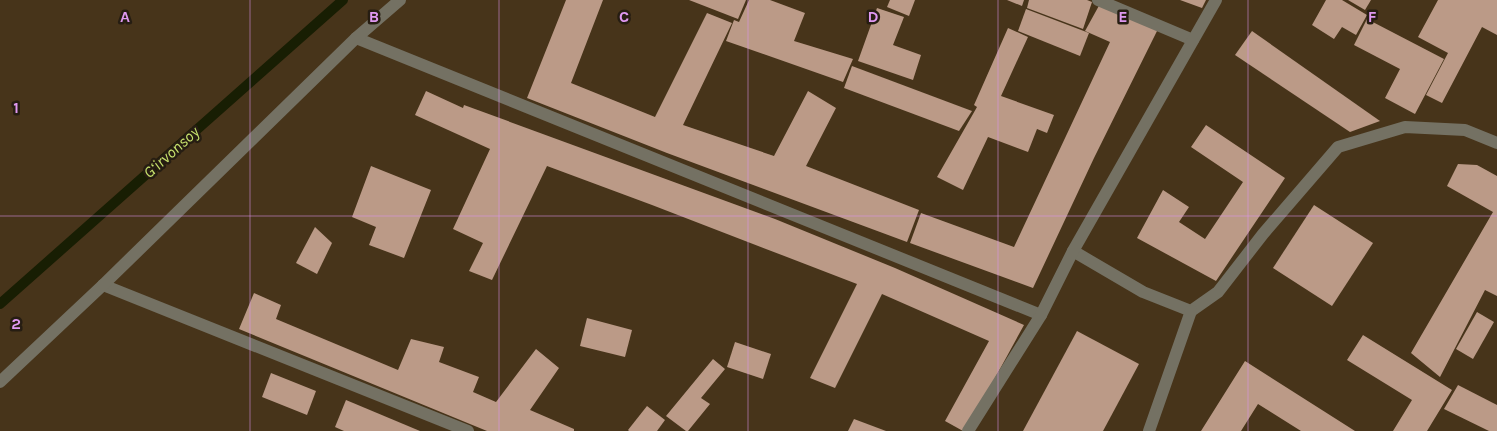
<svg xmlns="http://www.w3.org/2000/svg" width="1497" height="431" font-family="Karla,sans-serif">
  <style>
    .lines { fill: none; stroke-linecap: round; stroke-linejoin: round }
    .stream { stroke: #181e03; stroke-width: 10 }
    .building { fill: #bb9a87 }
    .street { stroke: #747163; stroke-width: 12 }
    .grid { fill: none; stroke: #df98f1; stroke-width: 1; stroke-opacity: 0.55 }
    .labels { text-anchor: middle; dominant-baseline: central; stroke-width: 5; stroke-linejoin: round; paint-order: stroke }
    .water-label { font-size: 16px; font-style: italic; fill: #c8e36d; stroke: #261d12 }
    .grid-label { font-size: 16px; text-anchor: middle; font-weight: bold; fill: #df98f1; stroke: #261d12; stroke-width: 5; stroke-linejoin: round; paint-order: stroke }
  </style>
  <rect width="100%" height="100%" fill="#47341a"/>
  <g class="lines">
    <path class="stream" d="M 0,304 L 343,0"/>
  </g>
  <g class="building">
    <path d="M 566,0 L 603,0 L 571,83 L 655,117 L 707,13 L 732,23 L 683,125 L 774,156 L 808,91 L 836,108 L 806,166 L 919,210 L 907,242 L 667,153 L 527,98 Z"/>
    <path d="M 689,0 L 746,0 L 738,19 Z"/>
    <path d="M 749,0 L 770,0 L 805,13 L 794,41 L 853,59 L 843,82 L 726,41 L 734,20 L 739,22 Z"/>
    <path d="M 890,0 L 915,0 L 909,16 L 887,7 Z"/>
    <path d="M 1007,0 L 1024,0 L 1022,6 Z"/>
    <path d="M 1029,0 L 1087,0 L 1092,2 L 1083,29 L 1027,8 Z"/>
    <path d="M 1180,0 L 1206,0 L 1202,8 Z"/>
    <path d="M 1326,0 L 1342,0 L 1367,15 L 1356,35 L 1342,27 L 1334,39 L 1312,25 Z"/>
    <path d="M 1348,0 L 1371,0 L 1365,10 Z"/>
    <path d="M 1438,0 L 1497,0 L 1497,35 L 1482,27 L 1442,103 L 1426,95 L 1448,53 L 1418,37 Z"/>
    <path d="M 1101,2 L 1159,27 L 1094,158 L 1033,288 L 910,243 L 921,213 L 1014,247 L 1110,42 L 1085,31 Z"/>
    <path d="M 877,8 L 904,17 L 893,45 L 921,55 L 913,80 L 858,61 Z"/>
    <path d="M 1026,9 L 1089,33 L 1080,56 L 1018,31 Z"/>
    <path d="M 1367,19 L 1444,59 L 1415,114 L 1385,98 L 1400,69 L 1354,45 Z"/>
    <path d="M 1008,28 L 1028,37 L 1001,96 L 1054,115 L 1047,133 L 1037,129 L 1028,152 L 988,137 L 963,190 L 937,177 L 977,107 L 974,105 Z"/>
    <path d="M 1252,31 L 1380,121 L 1350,132 L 1235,55 Z"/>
    <path d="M 852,66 L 972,111 L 959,131 L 844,88 Z"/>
    <path d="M 426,91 L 463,108 L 464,105 L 775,219 L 895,268 L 1024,325 L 966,431 L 963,431 L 945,421 L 989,341 L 882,294 L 835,388 L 810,378 L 857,284 L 652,205 L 547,166 L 492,280 L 469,271 L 483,243 L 453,229 L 490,149 L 415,115 Z"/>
    <path d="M 1206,125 L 1285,178 L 1216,281 L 1137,238 L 1163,190 L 1189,207 L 1179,222 L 1205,239 L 1243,182 L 1191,147 Z"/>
    <path d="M 1458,164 L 1477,165 L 1497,176 L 1497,296 L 1485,290 L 1440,377 L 1411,353 L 1493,212 L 1447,186 Z"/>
    <path d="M 371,166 L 431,190 L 404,258 L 369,245 L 376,227 L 352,217 Z"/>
    <path d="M 1314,205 L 1373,243 L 1332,306 L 1273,268 Z"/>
    <path d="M 315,227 L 332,243 L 317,274 L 296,263 Z"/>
    <path d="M 254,293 L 281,305 L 276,319 L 398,370 L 411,339 L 444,347 L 439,362 L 479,377 L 473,392 L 496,402 L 536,349 L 559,368 L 530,410 L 574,429 L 574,431 L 487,431 L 239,329 Z"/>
    <path d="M 1477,312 L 1494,322 L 1473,359 L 1456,349 Z"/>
    <path d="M 587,318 L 632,330 L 625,357 L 580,346 Z"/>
    <path d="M 1077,331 L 1139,364 L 1103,431 L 1023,431 Z"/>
    <path d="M 1363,335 L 1452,390 L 1427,431 L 1393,431 L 1412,400 L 1347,360 Z"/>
    <path d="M 735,342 L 771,354 L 763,379 L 727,367 Z"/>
    <path d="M 713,359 L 725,369 L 701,398 L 710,404 L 688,431 L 686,431 L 666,416 Z"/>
    <path d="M 1245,361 L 1355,431 L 1301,431 L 1258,404 L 1241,431 L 1201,431 Z"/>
    <path d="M 271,373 L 316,391 L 307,415 L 262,397 Z"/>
    <path d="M 1458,385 L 1497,405 L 1497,431 L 1489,431 L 1444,409 Z"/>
    <path d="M 346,400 L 420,431 L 344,431 L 335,427 Z"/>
    <path d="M 647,406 L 665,420 L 657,431 L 629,431 L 628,430 Z"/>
    <path d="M 854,419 L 886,431 L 848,431 Z"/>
  </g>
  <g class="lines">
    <g class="street">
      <path d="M 1098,0 L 1193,40"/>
      <path d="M 356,38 L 1041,315"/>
      <path d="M 1073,251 L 1143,292 L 1191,311 L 1218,292 L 1263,234 L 1338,147 L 1405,127 L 1465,130 L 1497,143"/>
      <path d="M 103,285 L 468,431"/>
      <path d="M 0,382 L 103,285 L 356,38 L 400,0"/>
      <path d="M 968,431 L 1041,315 L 1073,251 L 1216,0"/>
      <path d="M 1149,431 L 1191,311"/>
    </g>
  </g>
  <path class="grid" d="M 250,0 L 250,431M 499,0 L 499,431M 748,0 L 748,431M 998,0 L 998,431M 1248,0 L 1248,431M 0,216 L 1497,216"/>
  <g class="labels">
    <g class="water-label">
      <text transform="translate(171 152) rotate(-42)">G‘irvonsoy</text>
    </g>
  </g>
  <g class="grid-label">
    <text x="125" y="22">A</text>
    <text x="374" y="22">B</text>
    <text x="624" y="22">C</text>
    <text x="873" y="22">D</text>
    <text x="1123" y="22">E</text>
    <text x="1372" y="22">F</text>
    <text x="16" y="113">1</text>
    <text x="16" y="329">2</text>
  </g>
</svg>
